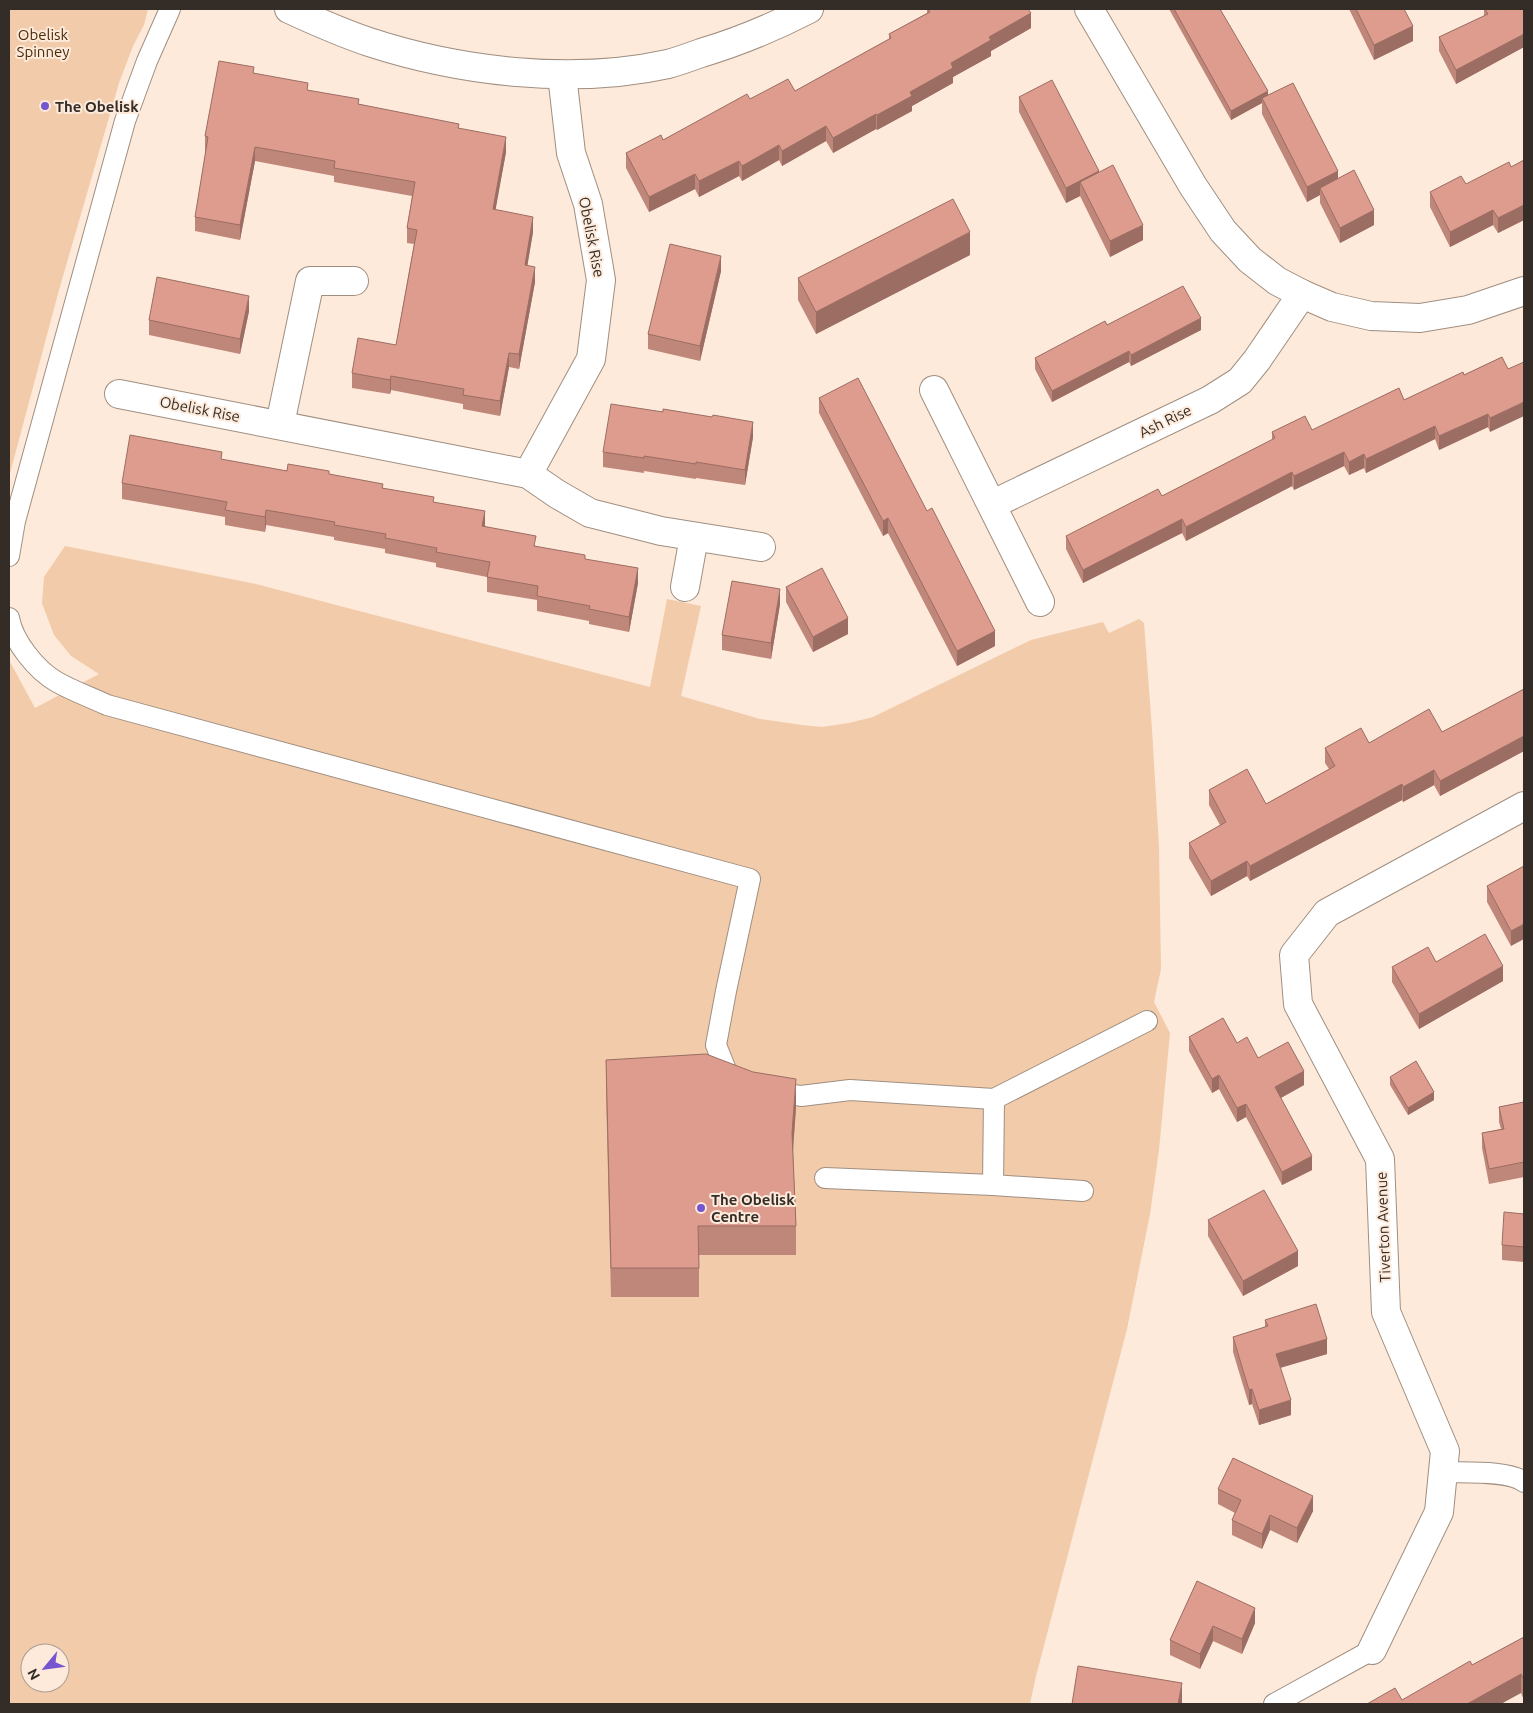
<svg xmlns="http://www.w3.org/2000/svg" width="1533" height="1713" font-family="Ubuntu,sans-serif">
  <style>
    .green { fill: #f1cbaa; fill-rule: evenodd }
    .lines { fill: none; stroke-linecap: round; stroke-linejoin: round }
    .lane-casing { stroke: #a08f80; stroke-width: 22 }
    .street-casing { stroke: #a08f80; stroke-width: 30 }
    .lane { stroke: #fff; stroke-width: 20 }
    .street { stroke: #fff; stroke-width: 28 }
    .wall { fill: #bf867a }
    .shaded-wall { fill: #9b6d63 }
    .building { fill: #de9c8e; stroke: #9b6d63 }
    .poi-dot { fill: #7655cf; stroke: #fdeadb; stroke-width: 2 }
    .labels { text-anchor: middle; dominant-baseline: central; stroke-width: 4; stroke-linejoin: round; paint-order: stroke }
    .park-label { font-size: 15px; fill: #4b2a07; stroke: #fdeadb }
    .poi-label { font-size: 15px; font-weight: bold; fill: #342d27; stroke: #fdeadb; text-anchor: start }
    .street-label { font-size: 15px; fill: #342d27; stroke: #fdeadb }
  </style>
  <rect width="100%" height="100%" fill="#fdeadb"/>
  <g class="green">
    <path d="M 9,9 L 148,9 L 144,25 L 133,46 L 119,83 L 59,290 L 9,477 Z"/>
    <path d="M 65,546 L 256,584 L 650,687 L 667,599 L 701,606 L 681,696 L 760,719 L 802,725 L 822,727 L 849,723 L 873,717 L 1031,640 L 1103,622 L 1109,633 L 1139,619 L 1144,623 L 1152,729 L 1159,847 L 1161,969 L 1154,1002 L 1170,1033 L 1159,1150 L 1150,1214 L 1127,1329 L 1036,1676 L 1030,1704 L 9,1704 L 9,660 L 35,708 L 99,674 L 71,656 L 54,635 L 42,603 L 44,577 ZM 30,1653 L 60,1653 L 60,1683 L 30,1683 Z"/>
  </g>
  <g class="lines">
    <g class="lane-casing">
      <g id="lane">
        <path d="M 9,556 L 15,521 L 125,121 L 147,61 L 170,9"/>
        <path d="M 9,618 C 13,641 36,670 57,682 C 73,691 90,697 107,705 L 750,879 L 726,991 L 716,1045 L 728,1075 L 739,1080"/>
        <path d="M 771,1091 L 801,1096 L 850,1090 L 994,1099 L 993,1185"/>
        <path d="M 994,1099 L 1147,1021"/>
        <path d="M 825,1178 L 993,1185 L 1083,1191"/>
        <path d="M 1443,1472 C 1463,1473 1509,1470 1524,1482"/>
        <path d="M 1274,1704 L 1372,1650"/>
      </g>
    </g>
    <g class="street-casing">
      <g id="street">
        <path d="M 289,9 C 315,21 342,33 369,42 C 461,72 573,85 668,64 C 679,61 690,57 701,53 C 738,42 774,27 809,9"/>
        <path d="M 1089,9 L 1193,186 L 1223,231 L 1250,260 L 1277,281 L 1302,294 L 1332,307 L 1371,316 L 1420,318 L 1468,310 L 1524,291"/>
        <path d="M 934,390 L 1040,602"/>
        <path d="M 119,394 L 528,474 L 557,494 L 590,513 L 661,531 L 761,547"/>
        <path d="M 280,424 L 310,281 L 354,281"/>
        <path d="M 528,474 L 591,359 L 601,280 L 588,204 L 571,153 L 562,75"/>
        <path d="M 993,504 L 1210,400 L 1240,381 L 1257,360 L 1302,294"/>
        <path d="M 685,587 L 694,537"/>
        <path d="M 1372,1650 L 1439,1512 L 1445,1451 L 1386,1312 L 1380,1159 L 1298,1004 L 1294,955 L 1327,913 L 1524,806"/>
      </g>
    </g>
    <use href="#lane" class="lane"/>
    <use href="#street" class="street"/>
  </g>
  <g class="wall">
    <path d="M 927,9 L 1028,9 L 1031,28 L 991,51 L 991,56 L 953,77 L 953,83 L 912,106 L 912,111 L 877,130 L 876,129 L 833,153 L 826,141 L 782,166 L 779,160 L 742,181 L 739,176 L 699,197 L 695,189 L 649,212 L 626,168 L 626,153 L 663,140 L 750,99 L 795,91 L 889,39 L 889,34 L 927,13 Z"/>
    <path d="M 1169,9 L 1220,9 L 1268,96 L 1338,179 L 1374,225 L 1340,243 L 1320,203 L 1320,195 L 1307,202 L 1262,114 L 1262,103 L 1231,120 Z"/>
    <path d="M 1349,9 L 1404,9 L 1413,41 L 1374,60 Z"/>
    <path d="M 1484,9 L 1524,9 L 1524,47 L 1456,84 L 1439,51 L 1439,37 L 1484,16 Z"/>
    <path d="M 254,73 L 308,90 L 359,104 L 459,128 L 506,152 L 495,210 L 533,232 L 527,266 L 535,282 L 519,369 L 509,367 L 500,416 L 463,409 L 463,404 L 391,390 L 390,394 L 352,388 L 352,373 L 396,345 L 414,244 L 407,243 L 407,228 L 412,196 L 334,182 L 334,176 L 255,161 L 240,240 L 195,231 L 195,217 L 206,151 L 205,151 L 205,136 Z"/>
    <path d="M 1019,97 L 1099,173 L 1143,240 L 1110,257 L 1080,196 L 1066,203 L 1019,112 Z"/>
    <path d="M 1524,160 L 1524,220 L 1498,233 L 1493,225 L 1450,247 L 1430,207 L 1430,192 L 1466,184 L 1511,167 Z"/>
    <path d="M 970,255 L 816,334 L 798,300 L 798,278 Z"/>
    <path d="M 721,271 L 700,361 L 648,349 L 648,334 Z"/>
    <path d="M 249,311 L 240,354 L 149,335 L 149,320 Z"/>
    <path d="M 1107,325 L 1201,330 L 1131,366 L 1129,362 L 1052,402 L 1035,369 L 1035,358 Z"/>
    <path d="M 1502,357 L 1490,432 L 1488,427 L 1439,450 L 1435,439 L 1366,473 L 1364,468 L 1349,475 L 1344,466 L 1294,490 L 1292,486 L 1186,541 L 1182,533 L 1083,583 L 1066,549 L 1066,536 L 1162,496 L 1272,440 L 1272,432 L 1312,430 L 1404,400 L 1464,375 Z"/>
    <path d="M 819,398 L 995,646 L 957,666 L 888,533 L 883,536 L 819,413 Z"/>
    <path d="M 753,437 L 745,485 L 696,478 L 696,479 L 644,471 L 644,473 L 603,467 L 603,452 Z"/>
    <path d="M 222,460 L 287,471 L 329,474 L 434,502 L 485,526 L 536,546 L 585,559 L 638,583 L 629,632 L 589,624 L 589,621 L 537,611 L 537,600 L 487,592 L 487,577 L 436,567 L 436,563 L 385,553 L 385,549 L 334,540 L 334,537 L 266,525 L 265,532 L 225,525 L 225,517 L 122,499 L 122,483 Z"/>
    <path d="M 786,587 L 848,634 L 813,652 L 786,602 Z"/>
    <path d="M 780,604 L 771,659 L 722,650 L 722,635 Z"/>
    <path d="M 1524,689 L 1524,751 L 1440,796 L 1434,785 L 1403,802 L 1402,800 L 1250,881 L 1247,876 L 1211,896 L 1189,858 L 1189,843 L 1220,825 L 1209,805 L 1209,790 L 1266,804 L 1329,769 L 1325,763 L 1325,748 L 1369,743 L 1442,732 Z"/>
    <path d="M 1524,866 L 1511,946 L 1487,902 L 1487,886 Z"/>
    <path d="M 1436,962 L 1503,981 L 1419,1029 L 1392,982 L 1392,967 Z"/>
    <path d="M 1189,1037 L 1237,1043 L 1258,1058 L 1304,1085 L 1281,1098 L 1312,1170 L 1282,1185 L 1246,1117 L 1237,1122 L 1219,1089 L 1212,1093 L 1189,1051 Z"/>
    <path d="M 606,1060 L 796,1107 L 793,1152 L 796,1226 L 796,1255 L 699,1255 L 699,1297 L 611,1297 L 606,1089 Z"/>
    <path d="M 1390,1077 L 1434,1100 L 1408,1115 L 1390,1085 Z"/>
    <path d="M 1524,1102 L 1524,1177 L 1489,1184 L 1482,1148 L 1482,1133 L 1501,1129 L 1499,1122 L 1499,1107 Z"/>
    <path d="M 1524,1214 L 1524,1262 L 1502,1260 L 1502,1245 Z"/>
    <path d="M 1208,1220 L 1298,1266 L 1243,1296 L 1208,1236 Z"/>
    <path d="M 1265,1320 L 1327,1354 L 1280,1368 L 1291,1415 L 1259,1425 L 1252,1404 L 1249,1405 L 1233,1352 L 1233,1337 L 1265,1327 Z"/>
    <path d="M 1218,1489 L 1313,1511 L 1297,1543 L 1270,1530 L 1262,1549 L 1232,1535 L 1232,1520 L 1235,1513 L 1218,1504 Z"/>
    <path d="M 1197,1581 L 1255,1623 L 1242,1654 L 1213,1641 L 1200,1669 L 1170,1655 L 1170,1640 Z"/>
    <path d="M 1524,1637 L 1524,1700 L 1521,1693 L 1402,1700 L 1472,1665 Z"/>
  </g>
  <g class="shaded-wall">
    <path d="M 1031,13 L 1031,28 L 991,51 L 991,56 L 953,77 L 953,83 L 912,106 L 912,111 L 877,130 L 877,115 L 951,63 L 989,37 Z"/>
    <path d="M 1413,26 L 1413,41 L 1374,60 L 1374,45 Z"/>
    <path d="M 1524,34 L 1524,47 L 1456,84 L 1456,70 Z"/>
    <path d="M 1268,91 L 1268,100 L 1262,98 L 1262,103 L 1231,120 L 1231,111 Z"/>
    <path d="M 876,114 L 876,129 L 833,153 L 833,138 Z"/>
    <path d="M 826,126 L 826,141 L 782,166 L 782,151 Z"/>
    <path d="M 506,137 L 506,152 L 493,224 L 493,209 Z"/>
    <path d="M 779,145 L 779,160 L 742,181 L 742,166 Z"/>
    <path d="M 255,147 L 255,161 L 240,240 L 240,225 Z"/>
    <path d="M 739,161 L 739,176 L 699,197 L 699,181 Z"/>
    <path d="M 1099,171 L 1099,187 L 1080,182 L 1080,196 L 1066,203 L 1066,188 Z"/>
    <path d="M 1338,171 L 1338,186 L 1320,188 L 1320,195 L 1307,202 L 1307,187 Z"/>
    <path d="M 695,174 L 695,189 L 649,212 L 649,197 Z"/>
    <path d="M 1524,205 L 1524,220 L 1498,233 L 1498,218 Z"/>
    <path d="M 1374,210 L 1374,225 L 1340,243 L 1340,228 Z"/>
    <path d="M 1493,210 L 1493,225 L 1450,247 L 1450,232 Z"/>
    <path d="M 533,217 L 533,232 L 525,280 L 525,265 Z"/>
    <path d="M 1143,225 L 1143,240 L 1110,257 L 1110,241 Z"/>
    <path d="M 970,232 L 970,255 L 816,334 L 816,312 Z"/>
    <path d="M 721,256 L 721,271 L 700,361 L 700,346 Z"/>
    <path d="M 535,267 L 535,282 L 519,369 L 519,354 Z"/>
    <path d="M 249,296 L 249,311 L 240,354 L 240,339 Z"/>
    <path d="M 1201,318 L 1201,330 L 1131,366 L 1131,355 Z"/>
    <path d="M 1129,351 L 1129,362 L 1052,402 L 1052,391 Z"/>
    <path d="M 509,353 L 509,367 L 500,416 L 500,401 Z"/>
    <path d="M 391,376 L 391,390 L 390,394 L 390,380 Z"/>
    <path d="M 1524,402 L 1524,416 L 1490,432 L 1490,418 Z"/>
    <path d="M 1488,414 L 1488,427 L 1439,450 L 1439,436 Z"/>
    <path d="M 753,422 L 753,437 L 745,485 L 745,470 Z"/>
    <path d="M 1435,426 L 1435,439 L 1366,473 L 1366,459 Z"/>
    <path d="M 1344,452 L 1344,466 L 1294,490 L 1294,476 Z"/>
    <path d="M 1364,454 L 1364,468 L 1349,475 L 1349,462 Z"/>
    <path d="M 1292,472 L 1292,486 L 1186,541 L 1186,527 Z"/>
    <path d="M 266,510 L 266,525 L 265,532 L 265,517 Z"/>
    <path d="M 485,511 L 485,526 L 482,526 Z"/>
    <path d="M 888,518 L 888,533 L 883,536 L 883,521 Z"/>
    <path d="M 1182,519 L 1182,533 L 1083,583 L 1083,570 Z"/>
    <path d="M 638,568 L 638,583 L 629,632 L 629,617 Z"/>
    <path d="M 780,589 L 780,604 L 771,659 L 771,643 Z"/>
    <path d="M 848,618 L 848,634 L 813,652 L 813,637 Z"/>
    <path d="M 995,631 L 995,646 L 957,666 L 957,651 Z"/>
    <path d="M 1524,736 L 1524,751 L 1440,796 L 1440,781 Z"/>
    <path d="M 1434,770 L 1434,785 L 1403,802 L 1403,787 Z"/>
    <path d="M 1402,784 L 1402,800 L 1250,881 L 1250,866 Z"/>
    <path d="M 1247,861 L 1247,876 L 1211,896 L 1211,881 Z"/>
    <path d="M 1524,924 L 1524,939 L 1511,946 L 1511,931 Z"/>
    <path d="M 1503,966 L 1503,981 L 1419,1029 L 1419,1014 Z"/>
    <path d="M 1304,1071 L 1304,1085 L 1275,1101 L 1275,1087 Z"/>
    <path d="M 1219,1075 L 1219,1089 L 1212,1093 L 1212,1079 Z"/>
    <path d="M 796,1079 L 796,1107 L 792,1161 L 792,1133 Z"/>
    <path d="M 1434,1092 L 1434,1100 L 1408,1115 L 1408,1108 Z"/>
    <path d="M 1246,1104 L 1246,1117 L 1237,1122 L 1237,1108 Z"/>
    <path d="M 1312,1156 L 1312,1170 L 1282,1185 L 1282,1172 Z"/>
    <path d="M 1298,1251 L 1298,1266 L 1243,1296 L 1243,1281 Z"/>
    <path d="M 1327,1339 L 1327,1354 L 1276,1369 L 1276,1354 Z"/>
    <path d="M 1252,1389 L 1252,1404 L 1249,1405 L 1249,1390 Z"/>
    <path d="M 1291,1400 L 1291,1415 L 1259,1425 L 1259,1410 Z"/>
    <path d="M 1313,1496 L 1313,1511 L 1297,1543 L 1297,1528 Z"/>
    <path d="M 1270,1515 L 1270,1530 L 1262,1549 L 1262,1534 Z"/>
    <path d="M 1255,1608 L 1255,1623 L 1242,1654 L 1242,1639 Z"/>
    <path d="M 1213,1626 L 1213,1641 L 1200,1669 L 1200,1654 Z"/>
    <path d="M 1521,1674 L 1521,1693 L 1501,1704 L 1467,1704 Z"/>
    <path d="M 1182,1683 L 1182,1704 L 1178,1704 Z"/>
  </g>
  <g class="building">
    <path d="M 928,9 L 1028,9 L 1031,13 L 989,37 L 991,40 L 951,63 L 953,68 L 910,92 L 912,96 L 877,115 L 876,114 L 833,138 L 826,126 L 782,151 L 779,145 L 742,166 L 739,161 L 699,181 L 695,174 L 649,197 L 626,153 L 661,135 L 663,140 L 747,94 L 750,99 L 788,79 L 795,91 L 891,38 L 889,34 L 930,12 Z"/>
    <path d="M 1174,9 L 1220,9 L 1268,91 L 1231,111 Z"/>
    <path d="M 1356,9 L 1404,9 L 1413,26 L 1374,45 Z"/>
    <path d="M 1485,9 L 1524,9 L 1524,34 L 1456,70 L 1439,37 L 1488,14 Z"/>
    <path d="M 219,61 L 254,67 L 253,73 L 308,83 L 307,90 L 359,99 L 358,104 L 459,124 L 458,128 L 506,137 L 493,209 L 533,217 L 525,265 L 535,267 L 519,354 L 509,353 L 500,401 L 463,395 L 464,389 L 391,376 L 390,380 L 352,373 L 358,338 L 396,345 L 417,230 L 407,228 L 415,182 L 334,168 L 335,161 L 255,147 L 240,225 L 195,217 L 208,137 L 205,136 Z"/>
    <path d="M 1052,80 L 1099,171 L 1066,188 L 1019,97 Z"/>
    <path d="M 1293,83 L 1338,171 L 1307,187 L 1262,98 Z"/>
    <path d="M 1524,160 L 1524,205 L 1498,218 L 1493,210 L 1450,232 L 1430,192 L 1461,176 L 1466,184 L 1509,162 L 1511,167 Z"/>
    <path d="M 1113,165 L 1143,225 L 1110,241 L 1080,182 Z"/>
    <path d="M 1354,170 L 1374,210 L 1340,228 L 1320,188 Z"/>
    <path d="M 953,199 L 970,232 L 816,312 L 798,278 Z"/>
    <path d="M 670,244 L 721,256 L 700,346 L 648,334 Z"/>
    <path d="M 157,277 L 249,296 L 240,339 L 149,320 Z"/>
    <path d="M 1183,286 L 1201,318 L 1131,355 L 1129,351 L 1052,391 L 1035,358 L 1105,321 L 1107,325 Z"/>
    <path d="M 1502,357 L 1508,369 L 1524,362 L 1524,402 L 1490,418 L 1488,414 L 1439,436 L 1435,426 L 1366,459 L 1364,454 L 1349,462 L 1344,452 L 1294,476 L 1292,472 L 1186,527 L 1182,519 L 1083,570 L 1066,536 L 1158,489 L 1162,496 L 1275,438 L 1272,432 L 1305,416 L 1312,430 L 1399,388 L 1404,400 L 1463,372 L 1464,375 Z"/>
    <path d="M 858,378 L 927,511 L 932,508 L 995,631 L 957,651 L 888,518 L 883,521 L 819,398 Z"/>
    <path d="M 611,404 L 663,412 L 663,409 L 712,417 L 713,415 L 753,422 L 745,470 L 696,462 L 696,464 L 644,456 L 644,458 L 603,452 Z"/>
    <path d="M 130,435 L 222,452 L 221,459 L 287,471 L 288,464 L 329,471 L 329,474 L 383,484 L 382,488 L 434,497 L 433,502 L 485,511 L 482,526 L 536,536 L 534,546 L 585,555 L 585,559 L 638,568 L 629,617 L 589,609 L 590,606 L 537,596 L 538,586 L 487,577 L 490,562 L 436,552 L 437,548 L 385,538 L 386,534 L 334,525 L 335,522 L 266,510 L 265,517 L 225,510 L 227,502 L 122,483 Z"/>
    <path d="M 822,568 L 848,618 L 813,637 L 786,587 Z"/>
    <path d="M 732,581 L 780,589 L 771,643 L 722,635 Z"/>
    <path d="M 1524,689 L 1524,736 L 1440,781 L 1434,770 L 1403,787 L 1402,784 L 1250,866 L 1247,861 L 1211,881 L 1189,843 L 1226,822 L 1209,790 L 1247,769 L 1266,804 L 1335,766 L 1325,748 L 1361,728 L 1369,743 L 1429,709 L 1442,732 Z"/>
    <path d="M 1524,866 L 1524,924 L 1511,931 L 1487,886 Z"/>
    <path d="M 1485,934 L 1503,966 L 1419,1014 L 1392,967 L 1428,947 L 1436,962 Z"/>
    <path d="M 1223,1018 L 1237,1043 L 1247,1037 L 1258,1058 L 1288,1042 L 1304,1071 L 1275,1087 L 1312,1156 L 1282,1172 L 1246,1104 L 1237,1108 L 1219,1075 L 1212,1079 L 1189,1037 Z"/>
    <path d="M 706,1054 L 753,1072 L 796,1079 L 792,1133 L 796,1226 L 698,1226 L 699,1268 L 611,1268 L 606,1060 Z"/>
    <path d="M 1416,1061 L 1434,1092 L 1408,1108 L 1390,1077 Z"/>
    <path d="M 1524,1102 L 1524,1162 L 1489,1169 L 1482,1133 L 1504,1129 L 1499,1107 Z"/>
    <path d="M 1264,1190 L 1298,1251 L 1243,1281 L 1208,1220 Z"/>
    <path d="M 1504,1212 L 1524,1214 L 1524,1247 L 1502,1245 Z"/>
    <path d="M 1316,1304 L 1327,1339 L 1276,1354 L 1291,1400 L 1259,1410 L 1252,1389 L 1249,1390 L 1233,1337 L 1268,1326 L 1265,1320 Z"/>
    <path d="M 1233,1458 L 1313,1496 L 1297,1528 L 1270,1515 L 1262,1534 L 1232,1520 L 1241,1500 L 1218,1489 Z"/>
    <path d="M 1197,1581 L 1255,1608 L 1242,1639 L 1213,1626 L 1200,1654 L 1170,1640 Z"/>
    <path d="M 1524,1637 L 1524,1680 L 1521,1674 L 1467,1704 L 1367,1704 L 1395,1688 L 1402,1700 L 1470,1661 L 1472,1665 Z"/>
    <path d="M 1078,1666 L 1182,1683 L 1178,1704 L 1072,1704 Z"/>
  </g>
  <g class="poi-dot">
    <circle cx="45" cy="106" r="5"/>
    <circle cx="701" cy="1208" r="5"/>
  </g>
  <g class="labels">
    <g class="park-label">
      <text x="43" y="34">Obelisk<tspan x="43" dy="17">Spinney</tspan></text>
    </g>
    <g class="poi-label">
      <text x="55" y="106">The Obelisk</text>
      <text x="711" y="1199">The Obelisk<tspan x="711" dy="17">Centre</tspan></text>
    </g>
    <g class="street-label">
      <text transform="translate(592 237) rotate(79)">Obelisk Rise</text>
      <text transform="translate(200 409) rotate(11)">Obelisk Rise</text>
      <text transform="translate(1165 421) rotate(-26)">Ash Rise</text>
      <text transform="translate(1383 1227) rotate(-92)">Tiverton Avenue</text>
    </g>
  </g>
  <rect width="1533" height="1713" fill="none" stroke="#342d27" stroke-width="20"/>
  <g transform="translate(45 1668) rotate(241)"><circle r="24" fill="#fdeadb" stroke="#ad9e93"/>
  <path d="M0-4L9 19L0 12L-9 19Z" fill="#7655cf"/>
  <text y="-8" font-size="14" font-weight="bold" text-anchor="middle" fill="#342d27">N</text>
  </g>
</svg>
